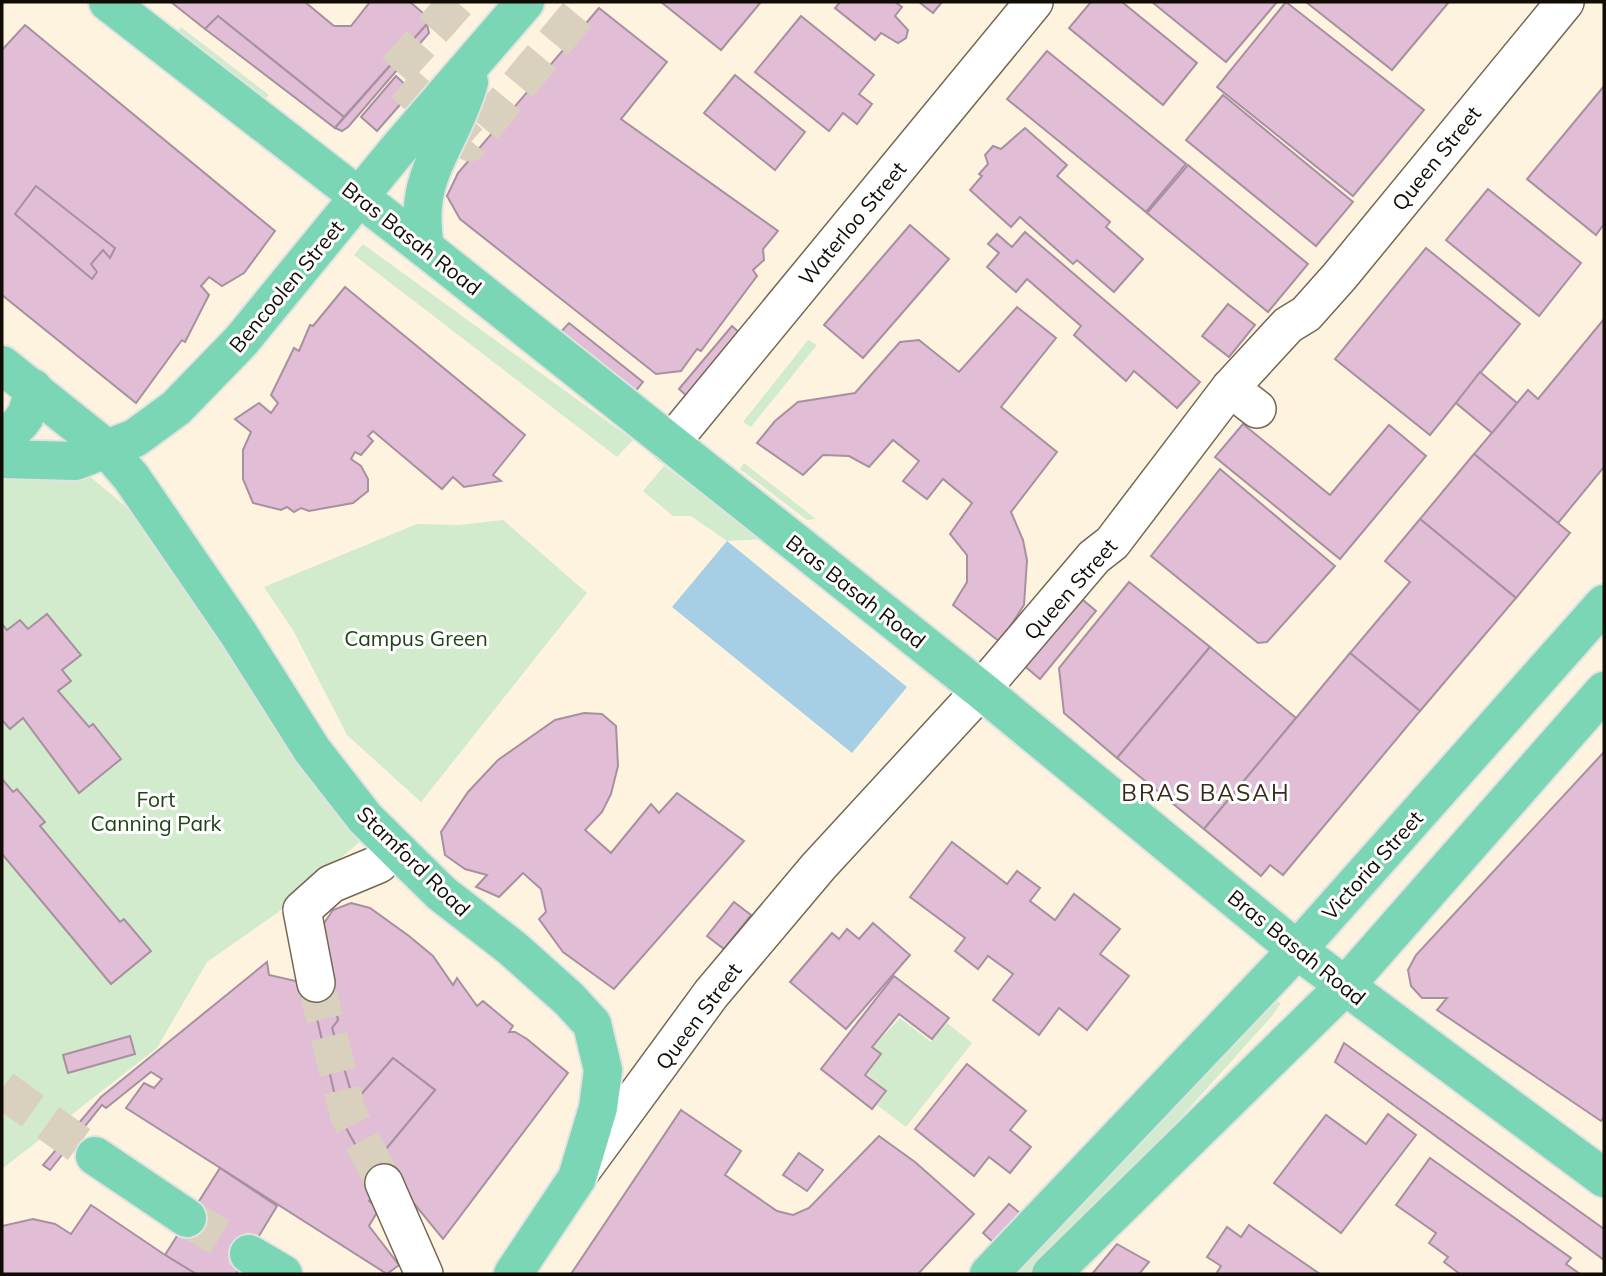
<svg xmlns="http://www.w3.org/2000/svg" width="1606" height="1276" font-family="Mulish,sans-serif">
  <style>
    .green { fill: #d2ebcd }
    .water { fill: #a6cfe5 }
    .building { fill: #e1bdd6; stroke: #a790a0; stroke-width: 2 }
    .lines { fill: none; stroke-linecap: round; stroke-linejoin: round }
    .minor-tunnel { stroke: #dad0be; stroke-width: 37; stroke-dasharray: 37 18; stroke-linecap: butt }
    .major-tunnel { stroke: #dad0be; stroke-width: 38; stroke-dasharray: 38 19; stroke-linecap: butt }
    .minor-casing { stroke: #746852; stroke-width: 40 }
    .major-casing { stroke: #e2e2e1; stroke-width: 42 }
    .minor { stroke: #fff; stroke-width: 37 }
    .major { stroke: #7bd6b6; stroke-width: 38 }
    .labels { text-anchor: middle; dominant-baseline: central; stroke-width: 6; stroke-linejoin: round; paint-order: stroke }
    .street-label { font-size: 21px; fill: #110d05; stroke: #fff }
    .park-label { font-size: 21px; fill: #1e4317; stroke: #fff }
    .neighbourhood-label { font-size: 23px; letter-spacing: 2px; fill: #372c18; stroke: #fff }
  </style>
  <rect width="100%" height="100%" fill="#fef3df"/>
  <g class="green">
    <path d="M 181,27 L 269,95 L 262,103 L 174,37 Z"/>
    <path d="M 363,244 L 633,440 L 617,457 L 354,255 Z"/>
    <path d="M 808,340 L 817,345 L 751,427 L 743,422 Z"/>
    <path d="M 744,463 L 816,519 L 807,520 L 740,469 Z"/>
    <path d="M 664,466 L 764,539 L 727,541 L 691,516 L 673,516 L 643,491 Z"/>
    <path d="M 2,474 L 87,474 L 131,511 L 363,839 L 277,913 L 207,962 L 157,1048 L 2,1169 Z"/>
    <path d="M 503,520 L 587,593 L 421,802 L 347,735 L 293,630 L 264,587 L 417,524 L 459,525 Z"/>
    <path d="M 1270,999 L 1281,1003 L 1272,1016 L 1040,1274 L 1013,1274 Z"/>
    <path d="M 900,1018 L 931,1042 L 947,1023 L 972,1043 L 906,1127 L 877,1105 L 887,1091 L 867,1074 L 882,1054 L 873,1047 Z"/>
  </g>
  <path class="water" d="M 727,541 L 907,687 L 852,753 L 672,607 Z"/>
  <g class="building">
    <path d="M 171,2 L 305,2 L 334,26 L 351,26 L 370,2 L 410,2 L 423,13 L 427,24 L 344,117 L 218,16 L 205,29 Z"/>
    <path d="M 661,2 L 761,2 L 721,50 Z"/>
    <path d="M 840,2 L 895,2 L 902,7 L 895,16 L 908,30 L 906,38 L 898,43 L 881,33 L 875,40 L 835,8 Z"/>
    <path d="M 919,2 L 942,2 L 933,13 Z"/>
    <path d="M 1091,2 L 1122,2 L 1197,63 L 1163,105 L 1069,28 Z"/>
    <path d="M 1152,2 L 1277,2 L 1226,62 Z"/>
    <path d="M 1286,2 L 1424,110 L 1353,196 L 1217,87 Z"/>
    <path d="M 1306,2 L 1449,2 L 1392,70 Z"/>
    <path d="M 599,8 L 667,62 L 621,119 L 778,231 L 763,249 L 764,260 L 753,270 L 757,276 L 701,351 L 697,349 L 681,371 L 656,374 L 460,219 L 447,196 L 458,173 Z"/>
    <path d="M 218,16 L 344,117 L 335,128 L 205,29 Z"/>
    <path d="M 801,16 L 874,75 L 859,94 L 872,104 L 857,124 L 843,113 L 829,131 L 755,72 Z"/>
    <path d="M 427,24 L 429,33 L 348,127 L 342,131 L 335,128 Z"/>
    <path d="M 25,25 L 275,231 L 244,273 L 222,286 L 209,277 L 201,286 L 209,295 L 185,342 L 182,340 L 136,403 L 2,295 L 2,50 Z"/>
    <path d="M 1047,51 L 1186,164 L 1146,212 L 1007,99 Z"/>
    <path d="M 735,75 L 805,132 L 775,170 L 704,113 Z"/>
    <path d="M 396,76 L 412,91 L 377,131 L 361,117 Z"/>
    <path d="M 1604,86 L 1604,224 L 1596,235 L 1527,179 Z"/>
    <path d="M 1223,95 L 1353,202 L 1316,246 L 1186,140 Z"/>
    <path d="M 1025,128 L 1067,165 L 1057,176 L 1110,222 L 1106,227 L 1143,259 L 1114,292 L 1077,260 L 1073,264 L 1020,217 L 1011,227 L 970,190 L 982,176 L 979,174 L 988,164 L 985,155 L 993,146 L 1001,149 Z"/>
    <path d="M 1188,165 L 1308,264 L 1268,312 L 1147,213 Z"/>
    <path d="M 36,186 L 115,248 L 110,258 L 103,250 L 91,264 L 97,272 L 92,279 L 15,214 Z"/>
    <path d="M 1488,189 L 1581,263 L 1539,316 L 1446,240 Z"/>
    <path d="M 910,225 L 949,259 L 863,358 L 824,325 Z"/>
    <path d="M 1025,232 L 1200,382 L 1177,408 L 1134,371 L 1126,381 L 1074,335 L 1081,326 L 1027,279 L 1016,292 L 987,267 L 999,253 L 988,244 L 997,234 L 1012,247 Z"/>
    <path d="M 1426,248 L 1520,324 L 1430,435 L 1335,359 Z"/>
    <path d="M 345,287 L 525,435 L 493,475 L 501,481 L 464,487 L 453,477 L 442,489 L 373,431 L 368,436 L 373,441 L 361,455 L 355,452 L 351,459 L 361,466 L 368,479 L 368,491 L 353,503 L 309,511 L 301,508 L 294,512 L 287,507 L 281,510 L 253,503 L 243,479 L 243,450 L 251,432 L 235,419 L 259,403 L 271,413 L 278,403 L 271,395 L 294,348 L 299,351 L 310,325 L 313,326 Z"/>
    <path d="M 1228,304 L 1255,325 L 1229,357 L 1202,336 Z"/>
    <path d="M 1017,307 L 1056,338 L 1001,407 L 1057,452 L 1011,512 L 1023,540 L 1027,560 L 1024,605 L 1000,642 L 953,605 L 967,582 L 967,555 L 950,534 L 972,503 L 943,479 L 927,499 L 903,481 L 919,461 L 893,440 L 869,467 L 849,456 L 823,455 L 803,475 L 757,443 L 775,421 L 798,402 L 855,393 L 900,342 L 919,340 L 959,372 Z"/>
    <path d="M 1604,319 L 1604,467 L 1558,523 L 1474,454 L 1528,390 L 1538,399 Z"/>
    <path d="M 569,323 L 643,382 L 634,393 L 559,334 Z"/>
    <path d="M 732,326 L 743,336 L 690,399 L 679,389 Z"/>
    <path d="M 1480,372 L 1517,403 L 1492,433 L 1456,403 Z"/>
    <path d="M 1243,424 L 1330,495 L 1389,425 L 1426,456 L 1340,559 L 1215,457 Z"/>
    <path d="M 1474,454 L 1570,533 L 1516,598 L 1420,519 Z"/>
    <path d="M 1220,469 L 1335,566 L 1267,642 L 1258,643 L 1151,556 Z"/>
    <path d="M 1420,519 L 1516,598 L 1420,711 L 1350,653 L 1410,582 L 1385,561 Z"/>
    <path d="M 1129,582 L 1210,647 L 1117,758 L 1064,713 L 1059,668 Z"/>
    <path d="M 1077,595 L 1096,611 L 1040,679 L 1021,663 Z"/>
    <path d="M 47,614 L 81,655 L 62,670 L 71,681 L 58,691 L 89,727 L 93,724 L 121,759 L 79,793 L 23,718 L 10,729 L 2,720 L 2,624 L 7,630 L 20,620 L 28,629 Z"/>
    <path d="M 1210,647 L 1296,718 L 1204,829 L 1117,758 Z"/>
    <path d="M 1350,653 L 1420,711 L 1283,875 L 1270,865 L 1261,876 L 1204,829 Z"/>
    <path d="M 584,713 L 602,714 L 616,726 L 618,766 L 611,794 L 602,812 L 585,830 L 611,853 L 651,804 L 659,813 L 677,793 L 744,841 L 614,989 L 563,952 L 539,919 L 546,912 L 541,889 L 523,873 L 499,897 L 476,887 L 487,875 L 465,869 L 445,855 L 441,832 L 468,792 L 498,760 L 555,720 Z"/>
    <path d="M 1604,752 L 1604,1117 L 1601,1121 L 1437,1010 L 1447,998 L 1422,998 L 1411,986 L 1408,970 L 1416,955 Z"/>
    <path d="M 2,779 L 13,792 L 17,789 L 45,822 L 40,826 L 120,922 L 124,919 L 151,951 L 111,984 L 2,854 Z"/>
    <path d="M 952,842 L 1007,884 L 1017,871 L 1040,888 L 1030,901 L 1055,920 L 1074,894 L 1120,929 L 1100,954 L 1129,976 L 1087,1030 L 1059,1008 L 1039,1035 L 993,1000 L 1013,974 L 988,956 L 978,969 L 955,951 L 965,938 L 910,897 Z"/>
    <path d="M 734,902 L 751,915 L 724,949 L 707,936 Z"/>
    <path d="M 351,903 L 370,908 L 409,936 L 433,956 L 453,985 L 457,978 L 477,1006 L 483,1001 L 513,1026 L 509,1032 L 515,1032 L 527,1039 L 568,1073 L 443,1239 L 389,1173 L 393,1170 L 385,1150 L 435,1090 L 393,1058 L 359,1097 L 355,1090 L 351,1092 L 332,1028 L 338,1020 L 318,932 L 333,910 Z"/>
    <path d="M 873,923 L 910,955 L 846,1029 L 790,982 L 832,933 L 839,939 L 847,929 L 859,939 Z"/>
    <path d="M 267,962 L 269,975 L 309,984 L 340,1117 L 380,1189 L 369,1201 L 379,1209 L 369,1226 L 399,1265 L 387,1274 L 126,1108 L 144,1083 L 154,1088 L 162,1079 L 151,1072 L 106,1108 L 102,1105 L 50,1170 L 43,1165 L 101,1097 Z"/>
    <path d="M 894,976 L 949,1018 L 932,1039 L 899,1014 L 872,1047 L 881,1054 L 865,1075 L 886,1091 L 872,1109 L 821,1069 Z"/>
    <path d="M 309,984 L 330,987 L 338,1020 L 332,1028 L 351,1092 L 355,1090 L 359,1097 L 393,1058 L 435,1090 L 385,1150 L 393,1170 L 380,1189 L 340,1117 Z"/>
    <path d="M 130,1036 L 135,1054 L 68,1073 L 63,1055 Z"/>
    <path d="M 1344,1043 L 1604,1229 L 1604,1260 L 1335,1062 Z"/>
    <path d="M 967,1064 L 1026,1111 L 1010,1130 L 1031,1147 L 1010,1173 L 989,1157 L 974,1176 L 915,1129 Z"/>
    <path d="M 681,1110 L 741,1151 L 725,1175 L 777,1211 L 793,1215 L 809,1208 L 879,1136 L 915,1162 L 974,1214 L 918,1274 L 571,1274 Z"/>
    <path d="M 1388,1114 L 1416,1135 L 1341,1233 L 1274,1183 L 1326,1115 L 1366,1144 Z"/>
    <path d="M 799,1153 L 823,1170 L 807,1191 L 783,1175 Z"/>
    <path d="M 1430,1158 L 1571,1258 L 1566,1264 L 1580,1274 L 1460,1274 L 1444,1262 L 1448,1257 L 1429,1243 L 1436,1233 L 1396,1205 Z"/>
    <path d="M 220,1168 L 277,1206 L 236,1274 L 196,1274 L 165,1255 Z"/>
    <path d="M 1009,1204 L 1021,1214 L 994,1243 L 983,1233 Z"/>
    <path d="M 91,1205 L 165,1255 L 196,1274 L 2,1274 L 2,1226 L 33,1219 L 55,1224 L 71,1234 Z"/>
    <path d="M 1249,1225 L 1256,1230 L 1320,1274 L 1216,1274 L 1221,1266 L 1207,1257 L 1227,1227 L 1241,1237 Z"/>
    <path d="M 1117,1244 L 1149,1262 L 1139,1274 L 1092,1274 Z"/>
  </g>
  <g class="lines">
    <g class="minor-tunnel">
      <path d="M 457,2 L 393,74 L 470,143 L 588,2"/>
      <path d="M 316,983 L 348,1114 L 384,1183"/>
    </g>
    <g class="major-tunnel">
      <path d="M 2,1089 L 95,1156"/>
      <path d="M 187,1218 L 249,1254"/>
    </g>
    <g class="minor-casing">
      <g id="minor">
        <path d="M 1230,388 L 1257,409"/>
        <path d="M 670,444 L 1034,2"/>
        <path d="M 316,983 L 302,910 L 331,884 L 379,864"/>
        <path d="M 579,1174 L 711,994 L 818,867 L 981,690 L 1094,557 L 1112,543 L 1230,388 L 1288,325 L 1306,314 L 1339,277 L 1565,2"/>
        <path d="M 384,1183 L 424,1274"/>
      </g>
    </g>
    <g class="major-casing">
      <g id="major">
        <path d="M 108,2 L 425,248 L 981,690 L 1297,950 L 1604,1178"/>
        <path d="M 425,248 C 412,172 450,149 469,82"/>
        <path d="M 2,365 L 107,449 L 131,477 L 238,633 L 312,750 L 365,818 L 441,893 L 512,948 L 569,999 L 592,1024 L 603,1070 L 598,1108 L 577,1178 L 513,1274"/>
        <path d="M 2,436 C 25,425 29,412 33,388"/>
        <path d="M 2,459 L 75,461 L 135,438 L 176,408 L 241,341 L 394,154 L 525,2"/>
        <path d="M 95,1156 L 187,1218"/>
        <path d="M 249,1254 L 283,1274"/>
        <path d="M 989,1274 L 1297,950 L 1604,604"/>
        <path d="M 1051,1274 L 1345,986 L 1604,691"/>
      </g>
    </g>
    <use href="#minor" class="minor"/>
    <use href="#major" class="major"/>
  </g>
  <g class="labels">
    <g class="street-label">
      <text transform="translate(1436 158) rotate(-51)">Queen Street</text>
      <text transform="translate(852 223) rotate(-50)">Waterloo Street</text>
      <text transform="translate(412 238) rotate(38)">Bras Basah Road</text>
      <text transform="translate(286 286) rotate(-50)">Bencoolen Street</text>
      <text transform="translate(1070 589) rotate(-48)">Queen Street</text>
      <text transform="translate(856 591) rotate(38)">Bras Basah Road</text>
      <text transform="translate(414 861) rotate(44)">Stamford Road</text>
      <text transform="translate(1372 865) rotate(-48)">Victoria Street</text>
      <text transform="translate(1297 947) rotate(39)">Bras Basah Road</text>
      <text transform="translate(698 1016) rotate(-53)">Queen Street</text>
    </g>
    <g class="park-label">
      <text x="416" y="638">Campus Green</text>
      <text x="156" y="799">Fort<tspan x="156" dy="24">Canning Park</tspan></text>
    </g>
    <g class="neighbourhood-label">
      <text x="1206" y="792">BRAS BASAH</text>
    </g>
  </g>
  <rect width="1606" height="1276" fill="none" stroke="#110d05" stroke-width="7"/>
</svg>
